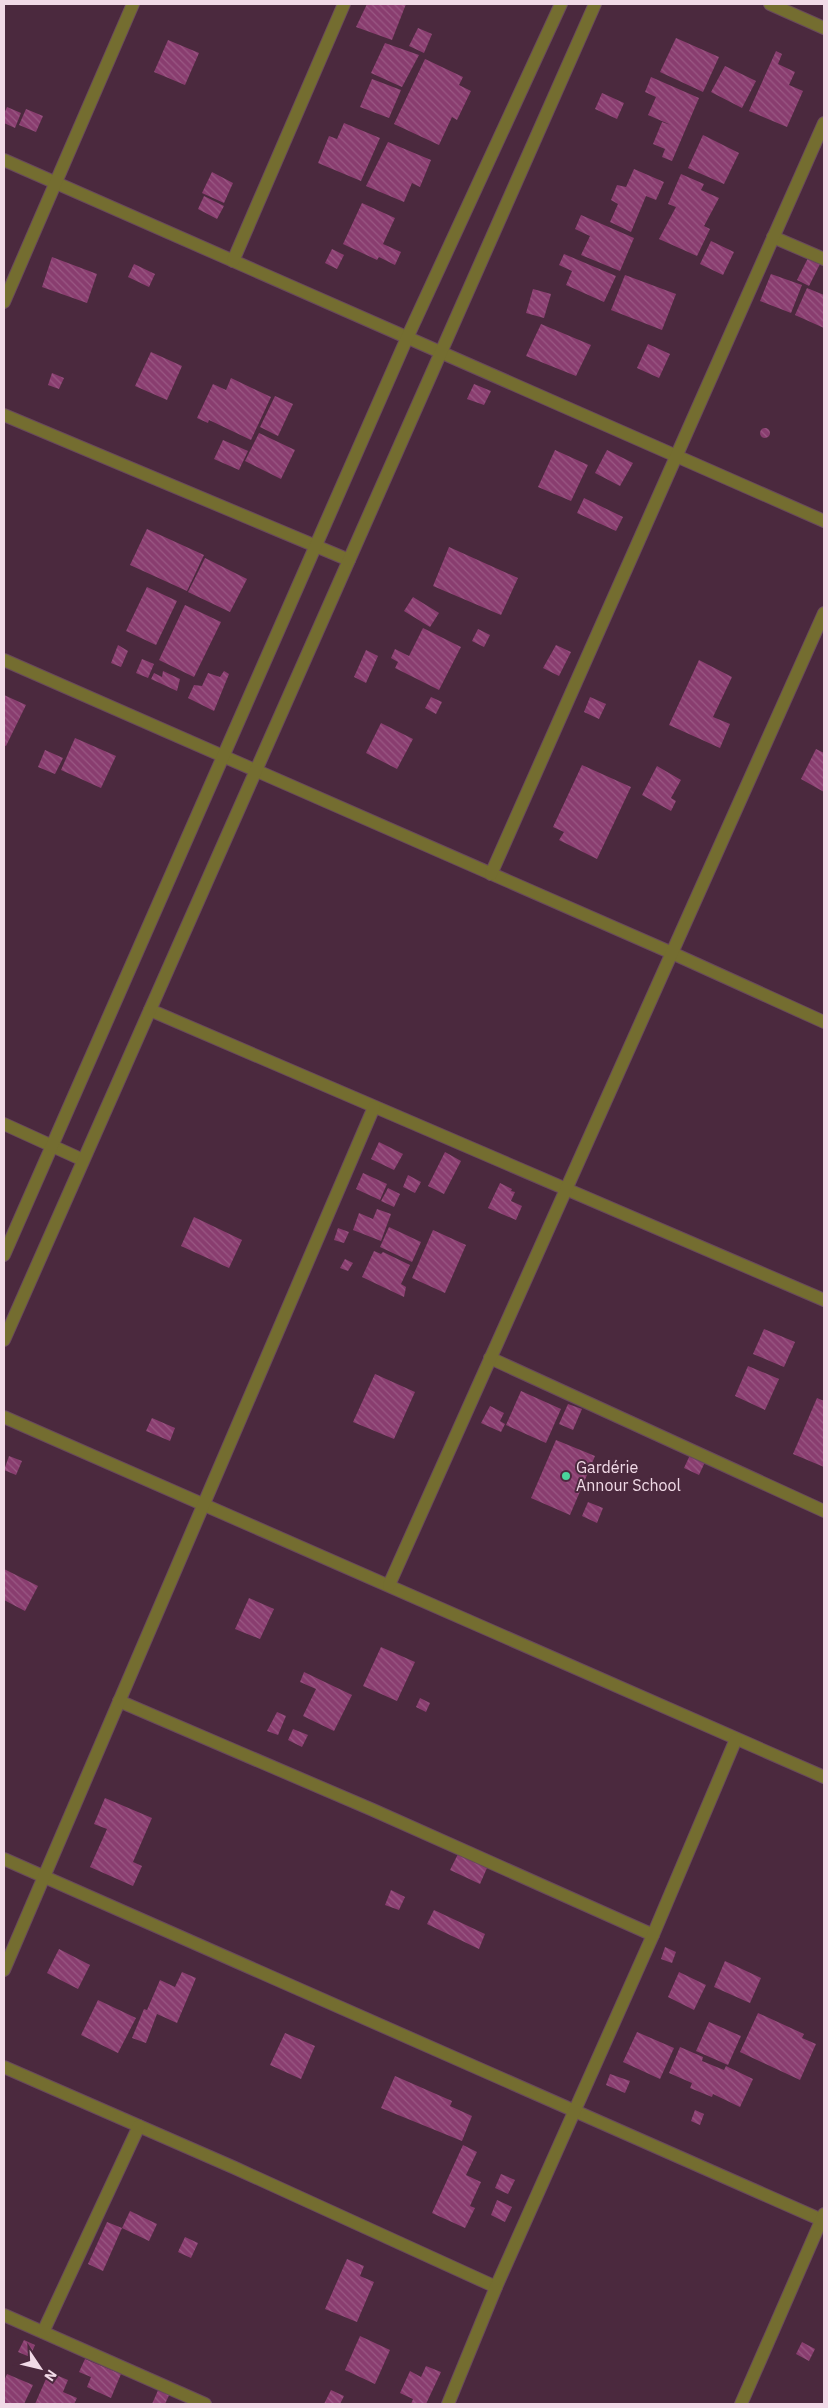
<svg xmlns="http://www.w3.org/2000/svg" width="828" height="2408" font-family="'IBM Plex Sans',sans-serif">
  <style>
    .building { fill: url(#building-back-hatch) }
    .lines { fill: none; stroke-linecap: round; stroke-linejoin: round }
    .minor-casing { stroke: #69495c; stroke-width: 14 }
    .tertiary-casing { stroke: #69495c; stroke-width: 14 }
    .minor { stroke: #746d30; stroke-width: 12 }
    .tertiary { stroke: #746d30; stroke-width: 12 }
    .poi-dot { fill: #49d49c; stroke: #4b293e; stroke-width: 2 }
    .labels { text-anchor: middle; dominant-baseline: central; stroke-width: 4; stroke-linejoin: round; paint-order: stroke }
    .poi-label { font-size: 16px; fill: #f1dae7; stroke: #4b293e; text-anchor: start }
  </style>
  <defs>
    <pattern id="building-back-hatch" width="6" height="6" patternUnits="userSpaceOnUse" patternTransform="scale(1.25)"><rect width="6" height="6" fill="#893d6f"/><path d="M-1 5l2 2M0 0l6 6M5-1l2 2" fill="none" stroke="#9a5884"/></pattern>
  </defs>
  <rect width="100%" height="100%" fill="#4b293e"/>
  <g class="building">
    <path d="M 367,4 L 406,4 L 392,40 L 356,27 Z"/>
    <path d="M 418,28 L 432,34 L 424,53 L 409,46 Z"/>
    <path d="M 676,38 L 719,57 L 703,92 L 660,72 Z"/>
    <path d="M 168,40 L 199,53 L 185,85 L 154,72 Z"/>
    <path d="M 385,43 L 419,55 L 402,87 L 371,73 Z"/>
    <path d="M 776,51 L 782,54 L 778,64 L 795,72 L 789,85 L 803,91 L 787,127 L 749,111 Z"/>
    <path d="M 425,59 L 463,77 L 459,85 L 471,91 L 457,120 L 452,117 L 439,145 L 394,124 Z"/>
    <path d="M 725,66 L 756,81 L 742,108 L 711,92 Z"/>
    <path d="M 651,77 L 699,98 L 672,161 L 662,157 L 665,149 L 653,144 L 662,122 L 671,125 L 648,115 L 656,97 L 645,92 Z"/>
    <path d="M 372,79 L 401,90 L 389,118 L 360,107 Z"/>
    <path d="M 602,93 L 624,103 L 617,119 L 595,109 Z"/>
    <path d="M 7,107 L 21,113 L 15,128 L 4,123 L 4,114 Z"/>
    <path d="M 26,109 L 43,116 L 36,132 L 19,125 Z"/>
    <path d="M 344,123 L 380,138 L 361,181 L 318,163 L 329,136 L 337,139 Z"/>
    <path d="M 703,135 L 739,153 L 724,184 L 688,168 Z"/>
    <path d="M 388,142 L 431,160 L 420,187 L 412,183 L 404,202 L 366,186 Z"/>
    <path d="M 634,169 L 664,182 L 656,200 L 646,196 L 631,232 L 610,222 L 618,204 L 611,200 L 617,185 L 626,187 Z"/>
    <path d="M 212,172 L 233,183 L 224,203 L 202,193 Z"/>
    <path d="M 681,174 L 704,184 L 701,190 L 719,198 L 704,226 L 710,229 L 697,256 L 659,239 L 676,207 L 668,204 Z"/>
    <path d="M 204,196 L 224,206 L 217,219 L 198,209 Z"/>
    <path d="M 362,203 L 395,218 L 383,244 L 401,252 L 395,265 L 379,257 L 377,260 L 343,244 Z"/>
    <path d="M 581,215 L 634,238 L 620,271 L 581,255 L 590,236 L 575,229 Z"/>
    <path d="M 711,241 L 734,252 L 723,275 L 700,264 Z"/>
    <path d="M 332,249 L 344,255 L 337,269 L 325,263 Z"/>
    <path d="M 564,254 L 616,276 L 604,302 L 566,285 L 572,271 L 559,265 Z"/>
    <path d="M 809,256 L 821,262 L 809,286 L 797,280 Z"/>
    <path d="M 52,257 L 97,274 L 87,303 L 42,287 Z"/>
    <path d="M 134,264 L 155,274 L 149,287 L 128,277 Z"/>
    <path d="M 771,274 L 802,285 L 791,313 L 760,301 Z"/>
    <path d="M 625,275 L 676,294 L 662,330 L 611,310 Z"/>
    <path d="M 807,288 L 824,295 L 824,328 L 795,315 Z"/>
    <path d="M 533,289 L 551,294 L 544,318 L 526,313 Z"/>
    <path d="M 541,324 L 591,345 L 576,376 L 526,356 Z"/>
    <path d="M 648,344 L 670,354 L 659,378 L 637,368 Z"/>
    <path d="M 151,352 L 182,366 L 167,400 L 135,386 Z"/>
    <path d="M 52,373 L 64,378 L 59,389 L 48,385 Z"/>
    <path d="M 231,378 L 271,397 L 251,440 L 209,420 L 208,423 L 197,418 L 213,384 L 226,390 Z"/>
    <path d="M 474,384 L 491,391 L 484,405 L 467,399 Z"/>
    <path d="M 275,396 L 293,404 L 278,436 L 260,427 Z"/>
    <circle cx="765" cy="433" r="5"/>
    <path d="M 259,433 L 295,450 L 281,479 L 245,461 Z"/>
    <path d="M 223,440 L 248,451 L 239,470 L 214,459 Z"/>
    <path d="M 555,450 L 588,465 L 571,501 L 538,487 Z"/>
    <path d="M 607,450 L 633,463 L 620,486 L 595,473 Z"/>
    <path d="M 584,498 L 623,517 L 616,531 L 577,513 Z"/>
    <path d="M 147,529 L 204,555 L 187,591 L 130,565 Z"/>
    <path d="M 449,547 L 518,578 L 501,615 L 433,586 Z"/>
    <path d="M 205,558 L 247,579 L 230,612 L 188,592 Z"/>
    <path d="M 147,587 L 177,601 L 156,645 L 126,631 Z"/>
    <path d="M 413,597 L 439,613 L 430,627 L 404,611 Z"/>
    <path d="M 185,605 L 221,622 L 194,677 L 159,660 Z"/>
    <path d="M 423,628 L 461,647 L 439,690 L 395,668 L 398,662 L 391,658 L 395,649 L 409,656 Z"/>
    <path d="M 478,629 L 490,635 L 484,647 L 472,641 Z"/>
    <path d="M 118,645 L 128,651 L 121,667 L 111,663 Z"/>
    <path d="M 556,645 L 571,652 L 559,676 L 543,668 Z"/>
    <path d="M 366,650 L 378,656 L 366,683 L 354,677 Z"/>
    <path d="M 142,659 L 154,664 L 148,678 L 136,673 Z"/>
    <path d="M 699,660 L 732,677 L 713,717 L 730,724 L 720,748 L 669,725 Z"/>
    <path d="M 163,671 L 180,679 L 177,691 L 151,679 L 154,673 L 162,677 Z"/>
    <path d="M 224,671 L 229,674 L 214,711 L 188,698 L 194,685 L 202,686 L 208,673 L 220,677 Z"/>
    <path d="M 4,695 L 26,705 L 6,746 L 4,745 Z"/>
    <path d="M 431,697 L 442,702 L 436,714 L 425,708 Z"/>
    <path d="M 590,697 L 606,704 L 599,719 L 584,712 Z"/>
    <path d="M 381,723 L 413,739 L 397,769 L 366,753 Z"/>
    <path d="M 75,738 L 116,756 L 101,788 L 61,770 Z"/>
    <path d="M 816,749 L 824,753 L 824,792 L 801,779 Z"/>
    <path d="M 45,750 L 63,758 L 55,774 L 38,767 Z"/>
    <path d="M 582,765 L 631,787 L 597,859 L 559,840 L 564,832 L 553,827 Z"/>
    <path d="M 657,766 L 681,780 L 671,798 L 676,801 L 671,811 L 642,795 Z"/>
    <path d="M 379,1142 L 403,1154 L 394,1170 L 371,1159 Z"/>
    <path d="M 445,1152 L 461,1161 L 444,1194 L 428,1186 Z"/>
    <path d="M 363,1173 L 387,1184 L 380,1200 L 356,1189 Z"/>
    <path d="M 408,1175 L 421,1182 L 415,1193 L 403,1187 Z"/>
    <path d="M 500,1183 L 512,1189 L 511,1191 L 515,1192 L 511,1201 L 522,1206 L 516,1220 L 488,1208 Z"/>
    <path d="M 388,1188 L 400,1194 L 394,1207 L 381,1201 Z"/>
    <path d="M 377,1209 L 391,1214 L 381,1241 L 353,1230 L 359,1213 L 373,1219 Z"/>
    <path d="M 194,1217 L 242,1240 L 229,1268 L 181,1246 Z"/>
    <path d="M 389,1227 L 421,1242 L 412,1262 L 380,1247 Z"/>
    <path d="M 338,1228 L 349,1232 L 344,1243 L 334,1240 Z"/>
    <path d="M 433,1230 L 466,1245 L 445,1293 L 412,1278 Z"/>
    <path d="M 374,1251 L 381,1254 L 383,1252 L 410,1265 L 401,1284 L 406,1287 L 404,1297 L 362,1277 Z"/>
    <path d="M 345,1259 L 353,1263 L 348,1271 L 340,1268 Z"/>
    <path d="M 764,1329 L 795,1342 L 784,1367 L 753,1354 Z"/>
    <path d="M 748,1366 L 779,1379 L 765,1410 L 735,1396 Z"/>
    <path d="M 375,1374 L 415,1392 L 394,1439 L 353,1422 Z"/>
    <path d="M 521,1391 L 561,1409 L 546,1443 L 506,1425 Z"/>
    <path d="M 817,1398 L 824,1401 L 824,1467 L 793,1454 Z"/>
    <path d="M 568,1404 L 582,1409 L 573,1430 L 559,1424 Z"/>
    <path d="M 490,1406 L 504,1413 L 500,1421 L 505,1424 L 501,1432 L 481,1423 Z"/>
    <path d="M 152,1418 L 175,1428 L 170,1441 L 146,1431 Z"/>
    <path d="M 556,1440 L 595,1456 L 570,1515 L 531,1498 Z"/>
    <path d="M 690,1455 L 705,1462 L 699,1475 L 684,1468 Z"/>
    <path d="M 9,1456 L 22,1461 L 16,1475 L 4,1470 Z"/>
    <path d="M 588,1502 L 603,1508 L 597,1523 L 582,1516 Z"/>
    <path d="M 4,1569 L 38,1586 L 25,1611 L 4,1600 Z"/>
    <path d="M 249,1598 L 274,1609 L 260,1639 L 235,1629 Z"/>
    <path d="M 381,1647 L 415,1662 L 397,1701 L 363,1686 Z"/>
    <path d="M 304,1672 L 352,1695 L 334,1731 L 303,1716 L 316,1689 L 300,1682 Z"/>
    <path d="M 420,1698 L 430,1703 L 426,1712 L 416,1707 Z"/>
    <path d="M 277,1712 L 286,1716 L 278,1735 L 267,1731 Z"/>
    <path d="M 293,1729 L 308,1735 L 302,1747 L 288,1740 Z"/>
    <path d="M 105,1798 L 152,1818 L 133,1862 L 142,1866 L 133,1886 L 90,1867 L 107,1829 L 94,1824 Z"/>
    <path d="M 458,1854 L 487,1868 L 480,1884 L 450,1870 Z"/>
    <path d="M 391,1890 L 405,1897 L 399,1910 L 385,1905 Z"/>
    <path d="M 434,1910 L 485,1934 L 479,1949 L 427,1924 Z"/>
    <path d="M 665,1947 L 676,1952 L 672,1963 L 661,1959 Z"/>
    <path d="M 59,1949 L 90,1965 L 78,1989 L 47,1973 Z"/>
    <path d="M 725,1961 L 761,1978 L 750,2003 L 714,1987 Z"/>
    <path d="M 182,1972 L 196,1978 L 177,2023 L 157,2014 L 146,2043 L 132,2038 L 144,2009 L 147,2010 L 160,1980 L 175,1987 Z"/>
    <path d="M 679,1972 L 706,1985 L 694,2010 L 668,1997 Z"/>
    <path d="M 98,2000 L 136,2018 L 118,2053 L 81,2035 Z"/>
    <path d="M 758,2013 L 804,2034 L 802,2038 L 816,2044 L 800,2080 L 740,2052 Z"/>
    <path d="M 709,2022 L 741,2036 L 728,2065 L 696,2051 Z"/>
    <path d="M 637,2032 L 674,2048 L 660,2079 L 623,2062 Z"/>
    <path d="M 285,2033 L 315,2046 L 301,2079 L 270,2065 Z"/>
    <path d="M 680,2047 L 703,2057 L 702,2061 L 724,2070 L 726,2066 L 753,2079 L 740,2107 L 713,2094 L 712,2097 L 690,2088 L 692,2083 L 669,2073 Z"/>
    <path d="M 610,2074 L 630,2081 L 625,2093 L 606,2085 Z"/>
    <path d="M 395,2076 L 452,2101 L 450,2106 L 472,2116 L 462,2141 L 381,2108 Z"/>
    <path d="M 695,2110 L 704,2114 L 700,2125 L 691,2121 Z"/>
    <path d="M 463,2145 L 477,2152 L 466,2175 L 481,2182 L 470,2206 L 475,2208 L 465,2228 L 432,2213 Z"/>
    <path d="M 501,2174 L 515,2180 L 508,2194 L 495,2188 Z"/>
    <path d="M 497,2200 L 512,2207 L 505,2222 L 491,2215 Z"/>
    <path d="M 130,2211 L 157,2224 L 149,2241 L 122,2228 Z"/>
    <path d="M 107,2222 L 122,2228 L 103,2271 L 88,2264 Z"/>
    <path d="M 185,2237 L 198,2243 L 191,2258 L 178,2252 Z"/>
    <path d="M 347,2259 L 364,2266 L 360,2276 L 374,2282 L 357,2322 L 325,2309 Z"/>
    <path d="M 360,2336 L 390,2350 L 375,2384 L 345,2370 Z"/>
    <path d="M 24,2340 L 35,2345 L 30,2357 L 18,2352 Z"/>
    <path d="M 802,2342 L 815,2349 L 809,2361 L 796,2354 Z"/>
    <path d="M 85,2359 L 121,2374 L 111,2398 L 87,2387 L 91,2377 L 79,2372 Z"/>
    <path d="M 426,2366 L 441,2372 L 426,2404 L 411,2404 L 413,2399 L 400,2393 L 410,2371 L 421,2377 Z"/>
    <path d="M 49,2372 L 68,2380 L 63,2392 L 77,2398 L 74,2404 L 35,2404 Z"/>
    <path d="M 7,2374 L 33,2385 L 24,2404 L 4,2404 L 4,2381 Z"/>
    <path d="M 159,2388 L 170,2393 L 165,2404 L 152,2404 Z"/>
    <path d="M 331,2390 L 344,2396 L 340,2404 L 324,2404 Z"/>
  </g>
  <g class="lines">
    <g class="minor-casing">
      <g id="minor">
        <path d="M 4,160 L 824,521"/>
        <path d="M 773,237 L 824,259"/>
        <path d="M 233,261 L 344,4"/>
        <path d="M 4,302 L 133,4"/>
        <path d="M 4,415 L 349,560"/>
        <path d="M 4,660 L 672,953 L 824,1022"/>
        <path d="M 491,874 L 824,123"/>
        <path d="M 150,1010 L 824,1300"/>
        <path d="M 4,1124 L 83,1160"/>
        <path d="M 490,1358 L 824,1511"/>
        <path d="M 4,1417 L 824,1777"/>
        <path d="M 389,1585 L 824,613"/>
        <path d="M 119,1701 L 373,1810 L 653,1935"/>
        <path d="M 4,1859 L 824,2221"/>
        <path d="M 4,1970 L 374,1107"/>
        <path d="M 4,2067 L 235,2168 L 496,2287"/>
        <path d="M 4,2315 L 205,2404"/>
        <path d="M 43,2332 L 139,2126"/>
        <path d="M 448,2404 L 496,2287 L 653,1935 L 736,1739"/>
        <path d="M 741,2404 L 824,2214"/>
      </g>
    </g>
    <g class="tertiary-casing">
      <g id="tertiary">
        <path d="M 770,4 L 824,28"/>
        <path d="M 4,1255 L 407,338 L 561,4"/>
        <path d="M 4,1340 L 595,4"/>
      </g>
    </g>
    <use href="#minor" class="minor"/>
    <use href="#tertiary" class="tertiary"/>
  </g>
  <circle class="poi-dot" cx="566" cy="1476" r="5"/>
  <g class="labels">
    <g class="poi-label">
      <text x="576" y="1467">Gardérie<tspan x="576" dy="18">Annour School</tspan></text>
    </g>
  </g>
  <rect width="828" height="2408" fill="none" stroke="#f1dae7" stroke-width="10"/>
  <g transform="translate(40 2368) rotate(125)" stroke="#4b293e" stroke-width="4" paint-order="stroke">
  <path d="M0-4L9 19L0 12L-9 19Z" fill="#f1dae7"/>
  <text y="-8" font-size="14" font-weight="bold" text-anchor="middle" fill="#f1dae7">N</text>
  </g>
</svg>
